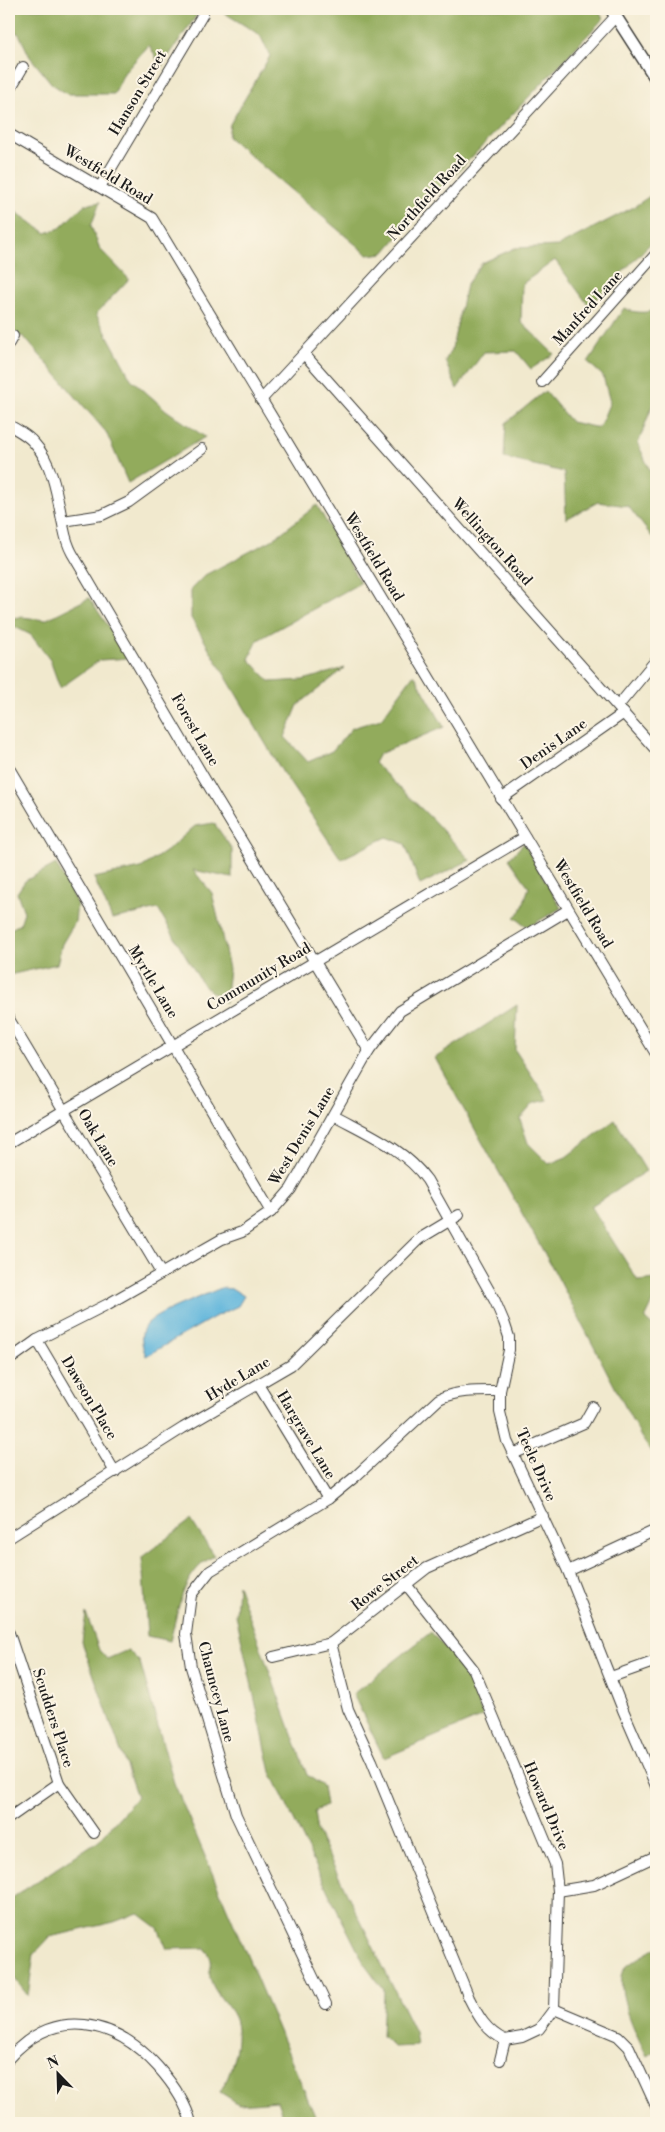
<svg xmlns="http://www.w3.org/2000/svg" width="665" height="2132" font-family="'Libre Bodoni',serif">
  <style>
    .forest { fill: #92ab5c; stroke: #57643c }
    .water { fill: #5fb5db; stroke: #3e687c }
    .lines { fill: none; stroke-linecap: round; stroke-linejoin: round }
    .minor-casing { stroke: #3c3b37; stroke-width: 12 }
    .tertiary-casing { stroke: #3c3b37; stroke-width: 14 }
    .minor { stroke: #fff; stroke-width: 10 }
    .tertiary { stroke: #fff; stroke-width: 11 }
    .labels { text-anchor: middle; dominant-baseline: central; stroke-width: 4; stroke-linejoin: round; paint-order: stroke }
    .street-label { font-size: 15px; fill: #1c1c1c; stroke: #fcf5e5 }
  </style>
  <rect width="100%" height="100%" fill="#fcf5e5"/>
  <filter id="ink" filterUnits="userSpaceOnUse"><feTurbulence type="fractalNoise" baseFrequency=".02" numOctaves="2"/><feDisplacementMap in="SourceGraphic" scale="10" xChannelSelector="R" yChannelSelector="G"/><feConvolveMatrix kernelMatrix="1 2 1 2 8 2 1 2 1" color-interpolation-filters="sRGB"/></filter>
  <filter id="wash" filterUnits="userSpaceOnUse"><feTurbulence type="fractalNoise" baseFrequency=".0096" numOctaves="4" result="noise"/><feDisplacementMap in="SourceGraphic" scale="20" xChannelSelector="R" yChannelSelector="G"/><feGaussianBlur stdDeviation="1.12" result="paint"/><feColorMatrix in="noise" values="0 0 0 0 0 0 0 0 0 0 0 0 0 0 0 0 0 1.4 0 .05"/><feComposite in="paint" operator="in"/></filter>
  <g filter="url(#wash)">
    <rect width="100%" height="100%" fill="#f1e9ce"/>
    <g class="forest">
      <path d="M 9,9 L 201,9 L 161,67 L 149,45 L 124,73 L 114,94 L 67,94 L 52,84 L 30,57 L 19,34 L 9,29 Z"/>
      <path d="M 218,9 L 598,9 L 603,19 L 412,220 L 384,253 L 368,255 L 228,137 L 230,124 L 270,56 L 260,35 Z"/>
      <path d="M 653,194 L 656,194 L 656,238 L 589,306 L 555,260 L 522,284 L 521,322 L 554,354 L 531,369 L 516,351 L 484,352 L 457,389 L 445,361 L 452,348 L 466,285 L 482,263 L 515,248 L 558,246 L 632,208 Z"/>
      <path d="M 100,202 L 91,226 L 100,249 L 129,279 L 96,314 L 131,379 L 166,410 L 205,437 L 128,483 L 106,432 L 24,337 L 9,333 L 9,207 L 46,233 L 60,228 L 84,205 Z"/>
      <path d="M 624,308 C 633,313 647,314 656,309 L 656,400 L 653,403 L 638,444 L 656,484 L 656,542 L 628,506 L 598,502 L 566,519 L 564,472 L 504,458 L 506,423 L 545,391 L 571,422 L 599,428 L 610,402 L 603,376 L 588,362 Z"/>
      <path d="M 317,505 L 360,583 L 258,640 L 249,659 L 270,682 L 303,680 L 345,668 L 298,705 L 285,737 L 308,762 L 332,751 L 352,728 L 381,719 L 414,674 L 444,727 L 379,754 L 374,763 L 430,817 L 470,860 L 420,885 L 405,844 L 387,837 L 341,859 L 283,773 L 191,618 L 191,589 L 205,575 L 272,540 Z"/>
      <path d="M 89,598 L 130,658 L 100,660 L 60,688 L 50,660 L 31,635 L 9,624 L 9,618 L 22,617 L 45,620 Z"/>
      <path d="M 214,823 L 232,849 L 232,878 L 193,870 L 212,893 L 219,922 L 229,969 L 225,1003 L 203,985 L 158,909 L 112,919 L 94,878 L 141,868 L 169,849 L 195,826 Z"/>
      <path d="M 524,843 L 561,908 L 528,927 L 514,917 L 521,911 L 529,887 L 509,859 Z"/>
      <path d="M 56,864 L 77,904 L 75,922 L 62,944 L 57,964 L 9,975 L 9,930 L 20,924 L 24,912 L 17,893 L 25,881 Z"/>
      <path d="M 517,1005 L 515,1050 L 548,1100 L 534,1103 L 520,1119 L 528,1143 L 549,1164 L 566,1157 L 615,1120 L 646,1171 L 591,1206 L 638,1281 L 656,1279 L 656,1296 L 645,1319 L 656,1329 L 656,1459 L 641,1437 L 556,1274 L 435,1058 Z"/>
      <path d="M 191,1520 L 214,1556 C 182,1572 179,1608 170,1641 L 147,1636 L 142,1557 Z"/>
      <path d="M 238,1585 L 307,1775 L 323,1786 L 326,1806 L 314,1812 L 317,1832 L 415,2032 L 417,2046 L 393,2047 L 382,2036 L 384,1990 L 364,1963 L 332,1900 L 271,1772 L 236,1615 Z"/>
      <path d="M 86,1613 L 99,1650 L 107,1659 L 128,1650 L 140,1662 L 174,1783 L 318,2123 L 285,2123 L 277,2101 L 239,2104 L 220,2092 C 231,2074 243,2037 234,2017 C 228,2004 215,1994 211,1981 C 206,1967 218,1966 205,1948 L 167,1949 L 158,1928 L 138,1913 L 114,1922 L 50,1937 L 34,1954 L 28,1996 L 9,1971 L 9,1900 L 99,1840 L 137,1797 L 82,1642 Z"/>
      <path d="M 431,1632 L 465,1671 L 483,1716 L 384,1758 L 353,1694 Z"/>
      <path d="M 656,1948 L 656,2050 L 647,2056 C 638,2038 611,1985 626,1967 C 632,1961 649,1953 656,1948 Z"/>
    </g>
    <path class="water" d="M 221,1288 L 233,1289 L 244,1296 L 238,1306 L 216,1316 L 146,1356 C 142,1346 139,1335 145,1326 C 152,1314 206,1295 221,1288 Z"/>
  </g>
  <g filter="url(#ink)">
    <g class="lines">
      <g class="minor-casing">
        <g id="minor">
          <path d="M 9,91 L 23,67"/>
          <path d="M 9,134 L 152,218 L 656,1054"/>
          <path d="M 100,187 L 203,14"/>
          <path d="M 9,343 L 13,336"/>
          <path d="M 305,355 L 656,750"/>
          <path d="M 542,382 L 656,254"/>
          <path d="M 261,400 L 616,16"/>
          <path d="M 9,425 C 17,430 28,435 34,443 C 52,462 57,494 62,520 C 65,533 65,540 72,553 L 217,800 L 369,1051"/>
          <path d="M 63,521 L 102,515 L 129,502 L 202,449"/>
          <path d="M 618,706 L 656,660"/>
          <path d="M 9,768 L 271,1212"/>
          <path d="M 501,799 L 624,713"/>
          <path d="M 9,1019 L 161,1273"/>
          <path d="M 334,1115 C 367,1133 405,1149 427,1180 L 495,1301 L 504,1322 L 509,1337 L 509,1350 L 500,1391 L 500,1412 L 507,1441 L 568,1571 L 623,1710 L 656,1786"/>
          <path d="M 9,1143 L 525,837"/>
          <path d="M 37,1340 L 115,1472"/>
          <path d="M 9,1360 L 37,1340 L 108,1304 L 222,1239 L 242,1232 L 271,1212 L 291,1189 L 369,1051 L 400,1011 L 568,910"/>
          <path d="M 259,1386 L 328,1499"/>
          <path d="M 513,1454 L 584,1423 L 593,1407"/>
          <path d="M 9,1538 L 183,1428 L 291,1365 L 419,1239 L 459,1215"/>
          <path d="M 568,1571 L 656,1530"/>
          <path d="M 9,1633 L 59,1783 L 94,1833"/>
          <path d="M 331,1643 L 348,1709 L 372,1761 L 469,1998 C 478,2016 486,2031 505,2040 L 522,2037 L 539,2029 L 554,2009 L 558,1891 L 555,1864 L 474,1670 L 405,1583"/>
          <path d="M 273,1657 L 331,1643 L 427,1568 L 543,1516"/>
          <path d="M 611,1677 L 656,1661"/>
          <path d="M 9,1818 L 59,1783"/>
          <path d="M 558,1891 L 594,1885 L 656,1856"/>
          <path d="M 326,2004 L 236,1815 L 191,1667 L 186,1634 L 191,1595 L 210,1571 L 328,1499 L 356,1476 L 439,1399 C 458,1390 479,1391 500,1391"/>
          <path d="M 554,2009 L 618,2036 L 629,2047 L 656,2106"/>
          <path d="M 9,2058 C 55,2006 115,2019 158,2067 C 172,2083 186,2102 191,2123"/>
          <path d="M 500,2060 L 505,2040"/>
        </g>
      </g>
      <g class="tertiary-casing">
        <path id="tertiary" d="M 611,9 L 656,79"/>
      </g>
      <use href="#minor" class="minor"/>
      <use href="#tertiary" class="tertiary"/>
    </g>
  </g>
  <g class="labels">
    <g class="street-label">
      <text transform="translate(138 93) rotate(-59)">Hanson Street</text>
      <text transform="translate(108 175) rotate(31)">Westfield Road</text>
      <text transform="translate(427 198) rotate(-48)">Northfield Road</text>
      <text transform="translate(588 308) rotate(-48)">Manfred Lane</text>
      <text transform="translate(492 542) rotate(48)">Wellington Road</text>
      <text transform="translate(374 557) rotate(59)">Westfield Road</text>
      <text transform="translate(195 730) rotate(60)">Forest Lane</text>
      <text transform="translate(554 744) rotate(-35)">Denis Lane</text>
      <text transform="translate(583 904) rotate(59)">Westfield Road</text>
      <text transform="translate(259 977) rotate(-31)">Community Road</text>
      <text transform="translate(153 982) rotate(59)">Myrtle Lane</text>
      <text transform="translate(302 1136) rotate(-59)">West Denis Lane</text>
      <text transform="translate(98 1138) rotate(59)">Oak Lane</text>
      <text transform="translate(238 1379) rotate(-31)">Hyde Lane</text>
      <text transform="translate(89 1398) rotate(59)">Dawson Place</text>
      <text transform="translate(306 1435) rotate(59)">Hargrave Lane</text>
      <text transform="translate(536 1465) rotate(66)">Teele Drive</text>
      <text transform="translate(385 1583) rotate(-38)">Rowe Street</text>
      <text transform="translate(216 1692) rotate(75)">Chauncey Lane</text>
      <text transform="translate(53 1718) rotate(72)">Scudders Place</text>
      <text transform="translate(546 1806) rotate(67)">Howard Drive</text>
    </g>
  </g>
  <rect width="665" height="2132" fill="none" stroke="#fcf5e5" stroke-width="30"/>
  <g transform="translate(58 2074) rotate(337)" stroke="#fcf5e5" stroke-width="4" paint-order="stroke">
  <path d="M0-4L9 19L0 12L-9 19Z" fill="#1c1c1c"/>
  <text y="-8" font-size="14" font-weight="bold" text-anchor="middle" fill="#1c1c1c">N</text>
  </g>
</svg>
